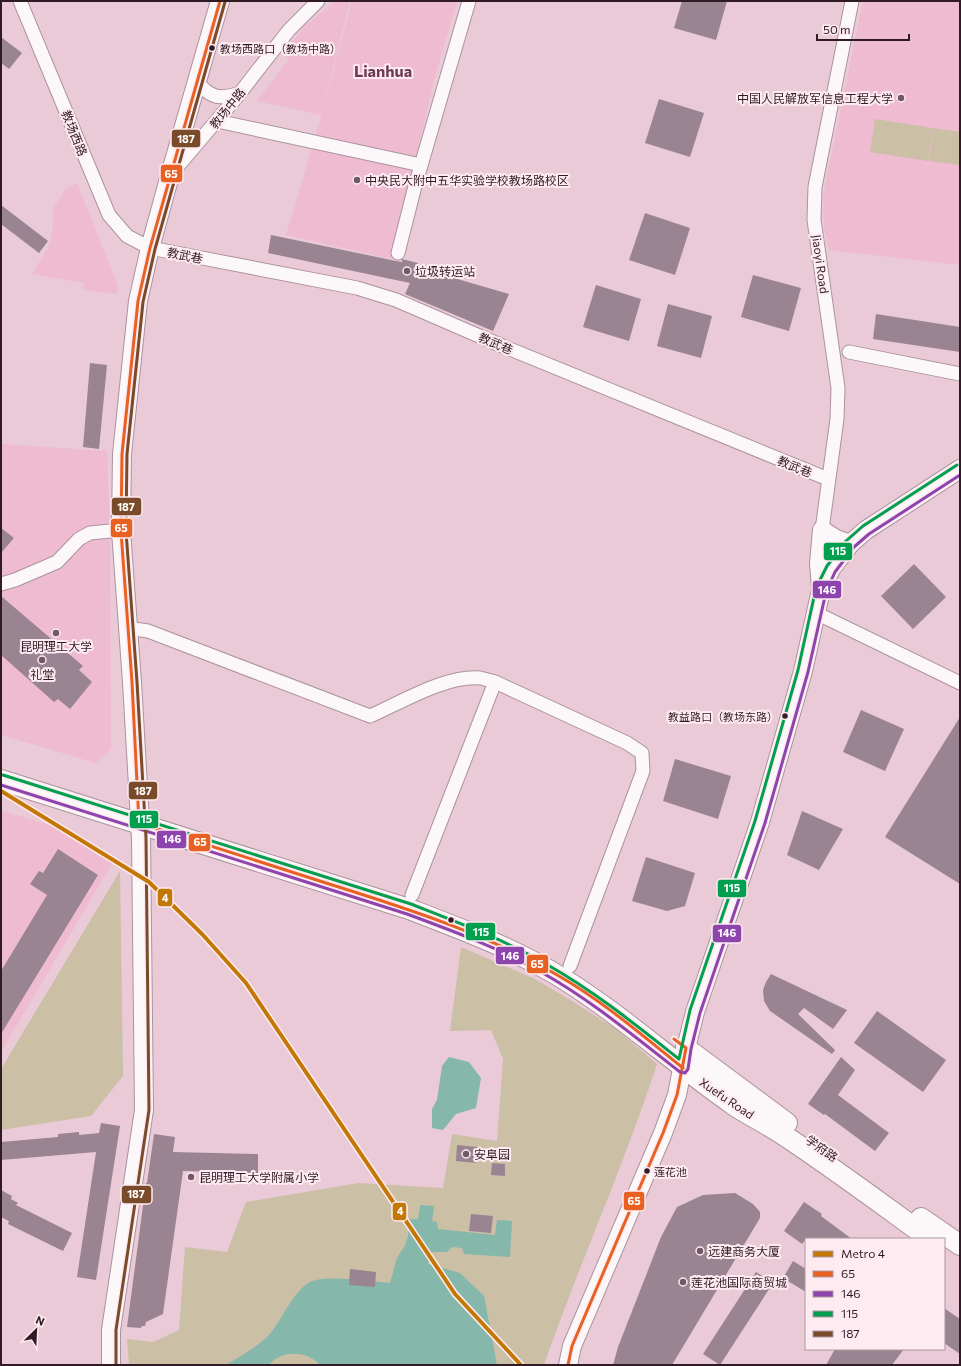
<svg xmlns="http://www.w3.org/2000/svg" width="961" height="1366" font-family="Commissioner,'Noto Sans SC',sans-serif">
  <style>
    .built { fill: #eebbd1 }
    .green { fill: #cbbfa6 }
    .water { fill: #85b7aa }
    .building { fill: #9a8491 }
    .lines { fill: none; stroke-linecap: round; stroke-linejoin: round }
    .street-casing { stroke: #ab939d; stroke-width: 15 }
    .secondary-casing { stroke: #ab939d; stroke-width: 20 }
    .primary-casing { stroke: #ab939d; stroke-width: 22 }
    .street { stroke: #fcf7f9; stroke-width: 13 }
    .secondary { stroke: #fcf7f9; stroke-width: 18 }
    .primary { stroke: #fcf7f9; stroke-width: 20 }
    .bus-1-casing { stroke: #feebf2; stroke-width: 6 }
    .bus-2-casing { stroke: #feebf2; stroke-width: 6 }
    .bus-3-casing { stroke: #feebf2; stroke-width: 6 }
    .bus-4-casing { stroke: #feebf2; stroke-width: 6 }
    .bus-1 { stroke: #e86122; stroke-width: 3 }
    .bus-2 { stroke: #8e44ad; stroke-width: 3 }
    .bus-3 { stroke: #029f4f; stroke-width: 3 }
    .bus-4 { stroke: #7a4b2a; stroke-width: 3 }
    .metro-1-casing { stroke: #feebf2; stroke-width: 7 }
    .metro-1 { stroke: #c37805; stroke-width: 4 }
    .bus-dot { fill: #301b24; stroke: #feebf2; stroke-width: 1.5 }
    .poi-dot { fill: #715863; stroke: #feebf2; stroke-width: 1.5 }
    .labels { text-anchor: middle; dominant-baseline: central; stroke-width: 4; stroke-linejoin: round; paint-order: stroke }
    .bus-label { font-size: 11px; fill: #301b24; stroke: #feebf2; text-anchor: start }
    .poi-label { font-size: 12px; fill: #301b24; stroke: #feebf2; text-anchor: start }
    .street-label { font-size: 12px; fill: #301b24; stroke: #feebf2 }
    .district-label { font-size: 16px; font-weight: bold; fill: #6c3a51; stroke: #feebf2 }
    .line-badge { stroke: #feebf2; stroke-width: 1.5 }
    .badge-label { font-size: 11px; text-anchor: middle; font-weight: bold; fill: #fff }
  </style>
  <rect width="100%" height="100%" fill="#eacad7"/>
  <g class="built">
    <path d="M 335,1 L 350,1 L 321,115 L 257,101 L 289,59 L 283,53 L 304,27 Z"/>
    <path d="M 352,1 L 457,1 L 436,73 L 392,259 L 286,235 L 319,124 Z"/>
    <path d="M 863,1 L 960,1 L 960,265 L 829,250 L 824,228 L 823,195 Z"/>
    <path d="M 77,183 L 118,286 L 117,294 L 83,290 L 84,283 L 32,274 L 48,248 L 52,235 L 54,207 L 66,189 Z"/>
    <path d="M 1,444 L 107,451 L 110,531 L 111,749 L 96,763 L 1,735 Z"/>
    <path d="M 1,811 L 72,831 L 114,860 L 1,1052 Z"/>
  </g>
  <g class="green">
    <path d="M 875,119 L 933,128 L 928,161 L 870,152 Z"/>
    <path d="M 933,128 L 960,132 L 960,165 L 929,161 Z"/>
    <path d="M 120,871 L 123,1076 L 91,1116 L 1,1130 L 1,1069 Z"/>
    <path d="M 461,947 L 535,979 L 572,1001 L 616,1029 L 657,1064 C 624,1166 579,1264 544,1365 L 129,1365 L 127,1339 L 153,1342 L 179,1330 L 185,1247 L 227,1252 L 246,1202 L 358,1183 L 443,1188 L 452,1134 L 497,1141 L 503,1059 L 491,1030 L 450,1031 Z"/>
  </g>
  <g class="water">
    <path d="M 449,1057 L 469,1062 L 481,1078 L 476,1108 L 456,1114 L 443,1130 L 432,1128 L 432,1109 L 437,1100 L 442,1066 Z"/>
    <path d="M 420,1205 L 434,1206 L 432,1221 L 437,1222 L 438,1229 L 495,1235 L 497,1220 L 512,1221 L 510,1257 L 464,1254 L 462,1248 L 452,1247 L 447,1252 L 431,1252 L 428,1264 L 460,1273 L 484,1296 L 497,1365 L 320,1365 C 307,1350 281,1350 269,1365 L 226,1365 C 241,1356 257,1347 269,1335 C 282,1321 296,1283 316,1280 C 335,1276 369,1281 390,1283 L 397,1258 L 404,1247 L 408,1237 L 408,1219 L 418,1219 Z"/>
  </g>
  <g class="building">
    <path d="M 682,1 L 727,1 L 716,40 L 674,28 Z"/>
    <path d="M 1,37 L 22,53 L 9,69 L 1,63 Z"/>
    <path d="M 659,99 L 704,113 L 690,157 L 645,143 Z"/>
    <path d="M 1,205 L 48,241 L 39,253 L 1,224 Z"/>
    <path d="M 645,213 L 690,228 L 675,275 L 629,260 Z"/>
    <path d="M 271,235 L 396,261 L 402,262 L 402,259 L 418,263 L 416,267 L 509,294 L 493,331 L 405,294 L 410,283 L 268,253 Z"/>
    <path d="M 753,275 L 801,288 L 789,331 L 741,317 Z"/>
    <path d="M 596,285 L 641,299 L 629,341 L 583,327 Z"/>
    <path d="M 668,304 L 712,316 L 701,358 L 657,346 Z"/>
    <path d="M 876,314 L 960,327 L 960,352 L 873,339 Z"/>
    <path d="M 90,363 L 107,365 L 99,449 L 83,447 Z"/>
    <path d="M 1,528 L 14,538 L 1,553 Z"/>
    <path d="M 914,564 L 946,597 L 913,629 L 881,596 Z"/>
    <path d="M 1,596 L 83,666 L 79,670 L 92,682 L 70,709 L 58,699 L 54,702 L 1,655 Z"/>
    <path d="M 861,710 L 904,729 L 885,771 L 843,752 Z"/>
    <path d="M 960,717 L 960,884 L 885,837 Z"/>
    <path d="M 675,759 L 731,776 L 718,819 L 663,801 Z"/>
    <path d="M 802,811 L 843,829 L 819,870 L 787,855 Z"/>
    <path d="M 58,849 L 98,875 L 1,1034 L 1,971 L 47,895 L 30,884 L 39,871 L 43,873 Z"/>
    <path d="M 646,857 L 695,873 L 685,906 L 667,911 L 632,901 Z"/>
    <path d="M 771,974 L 847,1010 L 833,1029 L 804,1008 L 798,1014 L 835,1050 L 832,1054 L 770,1011 L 764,1001 L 763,990 L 766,982 Z"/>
    <path d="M 877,1011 L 946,1060 L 923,1092 L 854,1043 Z"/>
    <path d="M 841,1057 L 855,1070 L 838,1095 L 889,1133 L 875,1151 L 825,1114 L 824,1115 L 808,1104 Z"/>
    <path d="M 101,1123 L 120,1126 L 96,1280 L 77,1277 L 96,1152 L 1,1160 L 1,1142 L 58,1137 L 58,1134 L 79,1132 L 79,1135 L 99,1133 Z"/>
    <path d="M 154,1134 L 175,1137 L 173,1152 L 258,1154 L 258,1173 L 183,1171 L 163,1314 L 146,1322 L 145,1326 L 142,1326 L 141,1328 L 127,1327 L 146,1183 L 147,1183 Z"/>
    <path d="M 457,1145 L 477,1147 L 476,1163 L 456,1161 Z"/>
    <path d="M 492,1163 L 505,1164 L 505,1176 L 491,1175 Z"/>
    <path d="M 1,1190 L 12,1196 L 11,1199 L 18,1203 L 16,1205 L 72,1233 L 63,1251 L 8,1224 L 9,1221 L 1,1217 Z"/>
    <path d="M 735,1193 L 753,1204 L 760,1212 L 760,1218 L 672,1365 L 613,1365 L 618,1347 L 661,1237 L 677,1207 L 703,1195 Z"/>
    <path d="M 804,1202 L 822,1214 L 821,1216 L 852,1239 L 806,1239 L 802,1244 L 784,1231 Z"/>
    <path d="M 471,1214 L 493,1216 L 491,1233 L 469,1231 Z"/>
    <path d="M 793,1261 L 806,1269 L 806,1292 L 783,1278 Z"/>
    <path d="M 350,1269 L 376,1272 L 375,1287 L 349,1285 Z"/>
    <path d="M 756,1272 L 773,1283 L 720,1365 L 703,1354 Z"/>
    <path d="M 944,1308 L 960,1319 L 960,1354 L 944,1343 Z"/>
    <path d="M 835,1349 L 904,1349 L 892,1365 L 826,1365 Z"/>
  </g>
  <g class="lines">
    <g class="street-casing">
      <g id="street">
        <path d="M 20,1 L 109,215 L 127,236 L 150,248 L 357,288 L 396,300 L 500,345 L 828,479"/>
        <path d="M 197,82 C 211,98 219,100 240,93"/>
        <path d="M 217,121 L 421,165"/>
        <path d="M 173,172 L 240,93 L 289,30 L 318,1"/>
        <path d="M 398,253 L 415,186 L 469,1"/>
        <path d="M 849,352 L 960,374"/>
        <path d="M 822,530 L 837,419 L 838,388 L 814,220 L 815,187 L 852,1"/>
        <path d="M 1,584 L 15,580 L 57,562 L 79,539 L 90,533 L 110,531"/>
        <path d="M 816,613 L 960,683"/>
        <path d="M 127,628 L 148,631 L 370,716 C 402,702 446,675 480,678 C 485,679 491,681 495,682 L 627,743 L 642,753 L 643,771 L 570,966"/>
        <path d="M 412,895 L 495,682"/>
      </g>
    </g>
    <g class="secondary-casing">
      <g id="secondary">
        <path d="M 821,588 L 819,563 L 822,530 L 836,539 L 850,544"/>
        <path d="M 111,1365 L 111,1330 L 144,1110 L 141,838 L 132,682 L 121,531 L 122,454 L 138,301 L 150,248 L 170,175 L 220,1"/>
        <path d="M 568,1365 L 572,1346 L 663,1133 L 677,1095 L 686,1048 L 695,1012 L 760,822 L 803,671 L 821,590 L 831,569 L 850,544 L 866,530 L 960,469"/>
      </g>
    </g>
    <g class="primary-casing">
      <g id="primary">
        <path d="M 1,780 L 409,909 C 461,929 515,949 562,978 C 623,1016 676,1065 735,1106 C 752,1117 771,1126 788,1138 C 836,1170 883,1205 930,1239"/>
        <path d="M 686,1048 L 787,1123"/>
        <path d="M 921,1218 L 960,1245"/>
      </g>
    </g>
    <use href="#street" class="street"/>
    <use href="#secondary" class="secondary"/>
    <use href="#primary" class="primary"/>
    <g class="bus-1-casing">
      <g id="bus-1">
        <path d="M 220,1 L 150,248 L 138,301 L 122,454 L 121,531 L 132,682 L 139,823 C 202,843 264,863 326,883 C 406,908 487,934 559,976 C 604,1002 643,1036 683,1068"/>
        <path d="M 568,1365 L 572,1346 L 663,1133 L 677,1095 L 686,1048 L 674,1039"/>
      </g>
    </g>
    <g class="bus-2-casing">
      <path id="bus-2" d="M 1,785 L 407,914 C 453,931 499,948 541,972 C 591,1000 635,1037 680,1072 L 685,1073 L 688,1069 L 691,1049 L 700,1013 L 765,823 L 808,672 L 826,592 L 835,572 L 854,547 L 869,534 L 960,475"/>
    </g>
    <g class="bus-3-casing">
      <path id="bus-3" d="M 3,775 L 411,904 C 457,922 503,939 546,964 C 594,991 636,1025 679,1059 L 690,1010 L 755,821 L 798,670 L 816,588 L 827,566 L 846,541 L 863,526 L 957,465"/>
    </g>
    <g class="bus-4-casing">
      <path id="bus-4" d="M 116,1365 L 116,1330 L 149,1110 L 146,838 L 137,682 L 126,531 L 127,454 L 143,302 L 155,249 L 225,2"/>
    </g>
    <use href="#bus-1" class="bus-1"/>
    <use href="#bus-2" class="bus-2"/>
    <use href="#bus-3" class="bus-3"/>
    <use href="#bus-4" class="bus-4"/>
    <g class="metro-1-casing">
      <path id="metro-1" d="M 1,791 L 149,882 L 203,935 L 246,983 L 455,1294 L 521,1365"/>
    </g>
    <use href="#metro-1" class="metro-1"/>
  </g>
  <g class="bus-dot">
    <circle cx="212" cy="48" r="3.5"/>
    <circle cx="785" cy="716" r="3.5"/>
    <circle cx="451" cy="920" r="3.5"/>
    <circle cx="647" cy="1171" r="3.5"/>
  </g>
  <g class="poi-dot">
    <circle cx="901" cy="98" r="4"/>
    <circle cx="357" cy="180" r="4"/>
    <circle cx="407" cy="271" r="4"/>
    <circle cx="56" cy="633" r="4"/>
    <circle cx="42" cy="660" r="4"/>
    <circle cx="466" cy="1154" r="4"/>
    <circle cx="191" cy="1177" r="4"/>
    <circle cx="700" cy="1251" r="4"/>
    <circle cx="683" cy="1282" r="4"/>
  </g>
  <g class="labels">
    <g class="bus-label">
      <text x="220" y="48">教场西路口（教场中路）</text>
      <text x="778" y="716" text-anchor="end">教益路口（教场东路）</text>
      <text x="654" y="1171">莲花池</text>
    </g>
    <g class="poi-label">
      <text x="893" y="98" text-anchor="end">中国人民解放军信息工程大学</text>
      <text x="365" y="180">中央民大附中五华实验学校教场路校区</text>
      <text x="415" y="271">垃圾转运站</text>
      <text x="56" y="646" text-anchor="middle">昆明理工大学</text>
      <text x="42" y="674" text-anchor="middle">礼堂</text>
      <text x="474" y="1154">安阜园</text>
      <text x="199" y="1177">昆明理工大学附属小学</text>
      <text x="708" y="1251">远建商务大厦</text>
      <text x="691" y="1282">莲花池国际商贸城</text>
    </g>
    <g class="street-label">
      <text transform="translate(227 108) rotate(-51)">教场中路</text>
      <text transform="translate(75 133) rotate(68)">教场西路</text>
      <text transform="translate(185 255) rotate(11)">教武巷</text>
      <text transform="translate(821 264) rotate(82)">Jiaoyi Road</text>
      <text transform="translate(496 343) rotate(23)">教武巷</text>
      <text transform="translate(795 466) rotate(22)">教武巷</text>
      <text transform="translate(727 1098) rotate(34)">Xuefu Road</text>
      <text transform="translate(822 1148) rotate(35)">学府路</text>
    </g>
    <g class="district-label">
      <text x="383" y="70">Lianhua</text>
    </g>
  </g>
  <g class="line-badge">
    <rect x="171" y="129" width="30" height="19" rx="4" fill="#7a4b2a"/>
    <rect x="160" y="164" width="23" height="19" rx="4" fill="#e86122"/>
    <rect x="111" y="497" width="31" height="19" rx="4" fill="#7a4b2a"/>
    <rect x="110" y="518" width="23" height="20" rx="4" fill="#e86122"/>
    <rect x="823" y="542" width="30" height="19" rx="4" fill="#029f4f"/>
    <rect x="812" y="580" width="30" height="19" rx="4" fill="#8e44ad"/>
    <rect x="128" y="781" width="30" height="19" rx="4" fill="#7a4b2a"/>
    <rect x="129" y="810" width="30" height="19" rx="4" fill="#029f4f"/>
    <rect x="156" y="830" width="31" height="19" rx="4" fill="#8e44ad"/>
    <rect x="188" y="833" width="23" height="19" rx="4" fill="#e86122"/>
    <rect x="717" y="879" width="30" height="19" rx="4" fill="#029f4f"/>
    <rect x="157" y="888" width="16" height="19" rx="4" fill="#c37805"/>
    <rect x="465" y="922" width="31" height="19" rx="4" fill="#029f4f"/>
    <rect x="712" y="924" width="30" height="19" rx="4" fill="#8e44ad"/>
    <rect x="495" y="946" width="30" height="19" rx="4" fill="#8e44ad"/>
    <rect x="526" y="954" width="23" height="20" rx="4" fill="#e86122"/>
    <rect x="121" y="1185" width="31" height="19" rx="4" fill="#7a4b2a"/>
    <rect x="623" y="1191" width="22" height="20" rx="4" fill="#e86122"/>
    <rect x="392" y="1202" width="15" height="19" rx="4" fill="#c37805"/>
  </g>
  <g class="badge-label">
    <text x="186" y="143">187</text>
    <text x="171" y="178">65</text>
    <text x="126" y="511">187</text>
    <text x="121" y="532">65</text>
    <text x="838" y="555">115</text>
    <text x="827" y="594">146</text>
    <text x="143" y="795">187</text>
    <text x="144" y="823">115</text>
    <text x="172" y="843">146</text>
    <text x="200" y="846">65</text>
    <text x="732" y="892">115</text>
    <text x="165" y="902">4</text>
    <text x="481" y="936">115</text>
    <text x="727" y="937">146</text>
    <text x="510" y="960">146</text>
    <text x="537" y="968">65</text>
    <text x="136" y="1198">187</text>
    <text x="634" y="1205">65</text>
    <text x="400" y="1215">4</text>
  </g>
  <rect width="961" height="1366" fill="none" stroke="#301b24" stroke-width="4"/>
  <rect x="805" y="1238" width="140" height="112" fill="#feebf2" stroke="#ac98a0"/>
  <rect x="813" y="1251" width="20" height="6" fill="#c37805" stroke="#ac98a0"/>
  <text x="841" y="1258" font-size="12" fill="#301b24">Metro 4</text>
  <rect x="813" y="1271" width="20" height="6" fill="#e86122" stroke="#ac98a0"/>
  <text x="841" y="1278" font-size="12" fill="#301b24">65</text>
  <rect x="813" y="1291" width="20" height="6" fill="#8e44ad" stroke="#ac98a0"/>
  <text x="841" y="1298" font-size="12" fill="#301b24">146</text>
  <rect x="813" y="1311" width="20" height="6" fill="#029f4f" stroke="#ac98a0"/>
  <text x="841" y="1318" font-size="12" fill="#301b24">115</text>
  <rect x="813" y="1331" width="20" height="6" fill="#7a4b2a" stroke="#ac98a0"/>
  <text x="841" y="1338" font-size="12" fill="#301b24">187</text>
  <g transform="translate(36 1330) rotate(24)" stroke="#feebf2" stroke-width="3" paint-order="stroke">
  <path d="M0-3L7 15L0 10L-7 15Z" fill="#301b24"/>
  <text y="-6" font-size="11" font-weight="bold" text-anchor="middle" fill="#301b24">N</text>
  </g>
  <path d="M817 34v6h92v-6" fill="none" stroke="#301b24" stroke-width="2"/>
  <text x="823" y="34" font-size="12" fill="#301b24" stroke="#feebf2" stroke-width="3" paint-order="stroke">50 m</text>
</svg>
